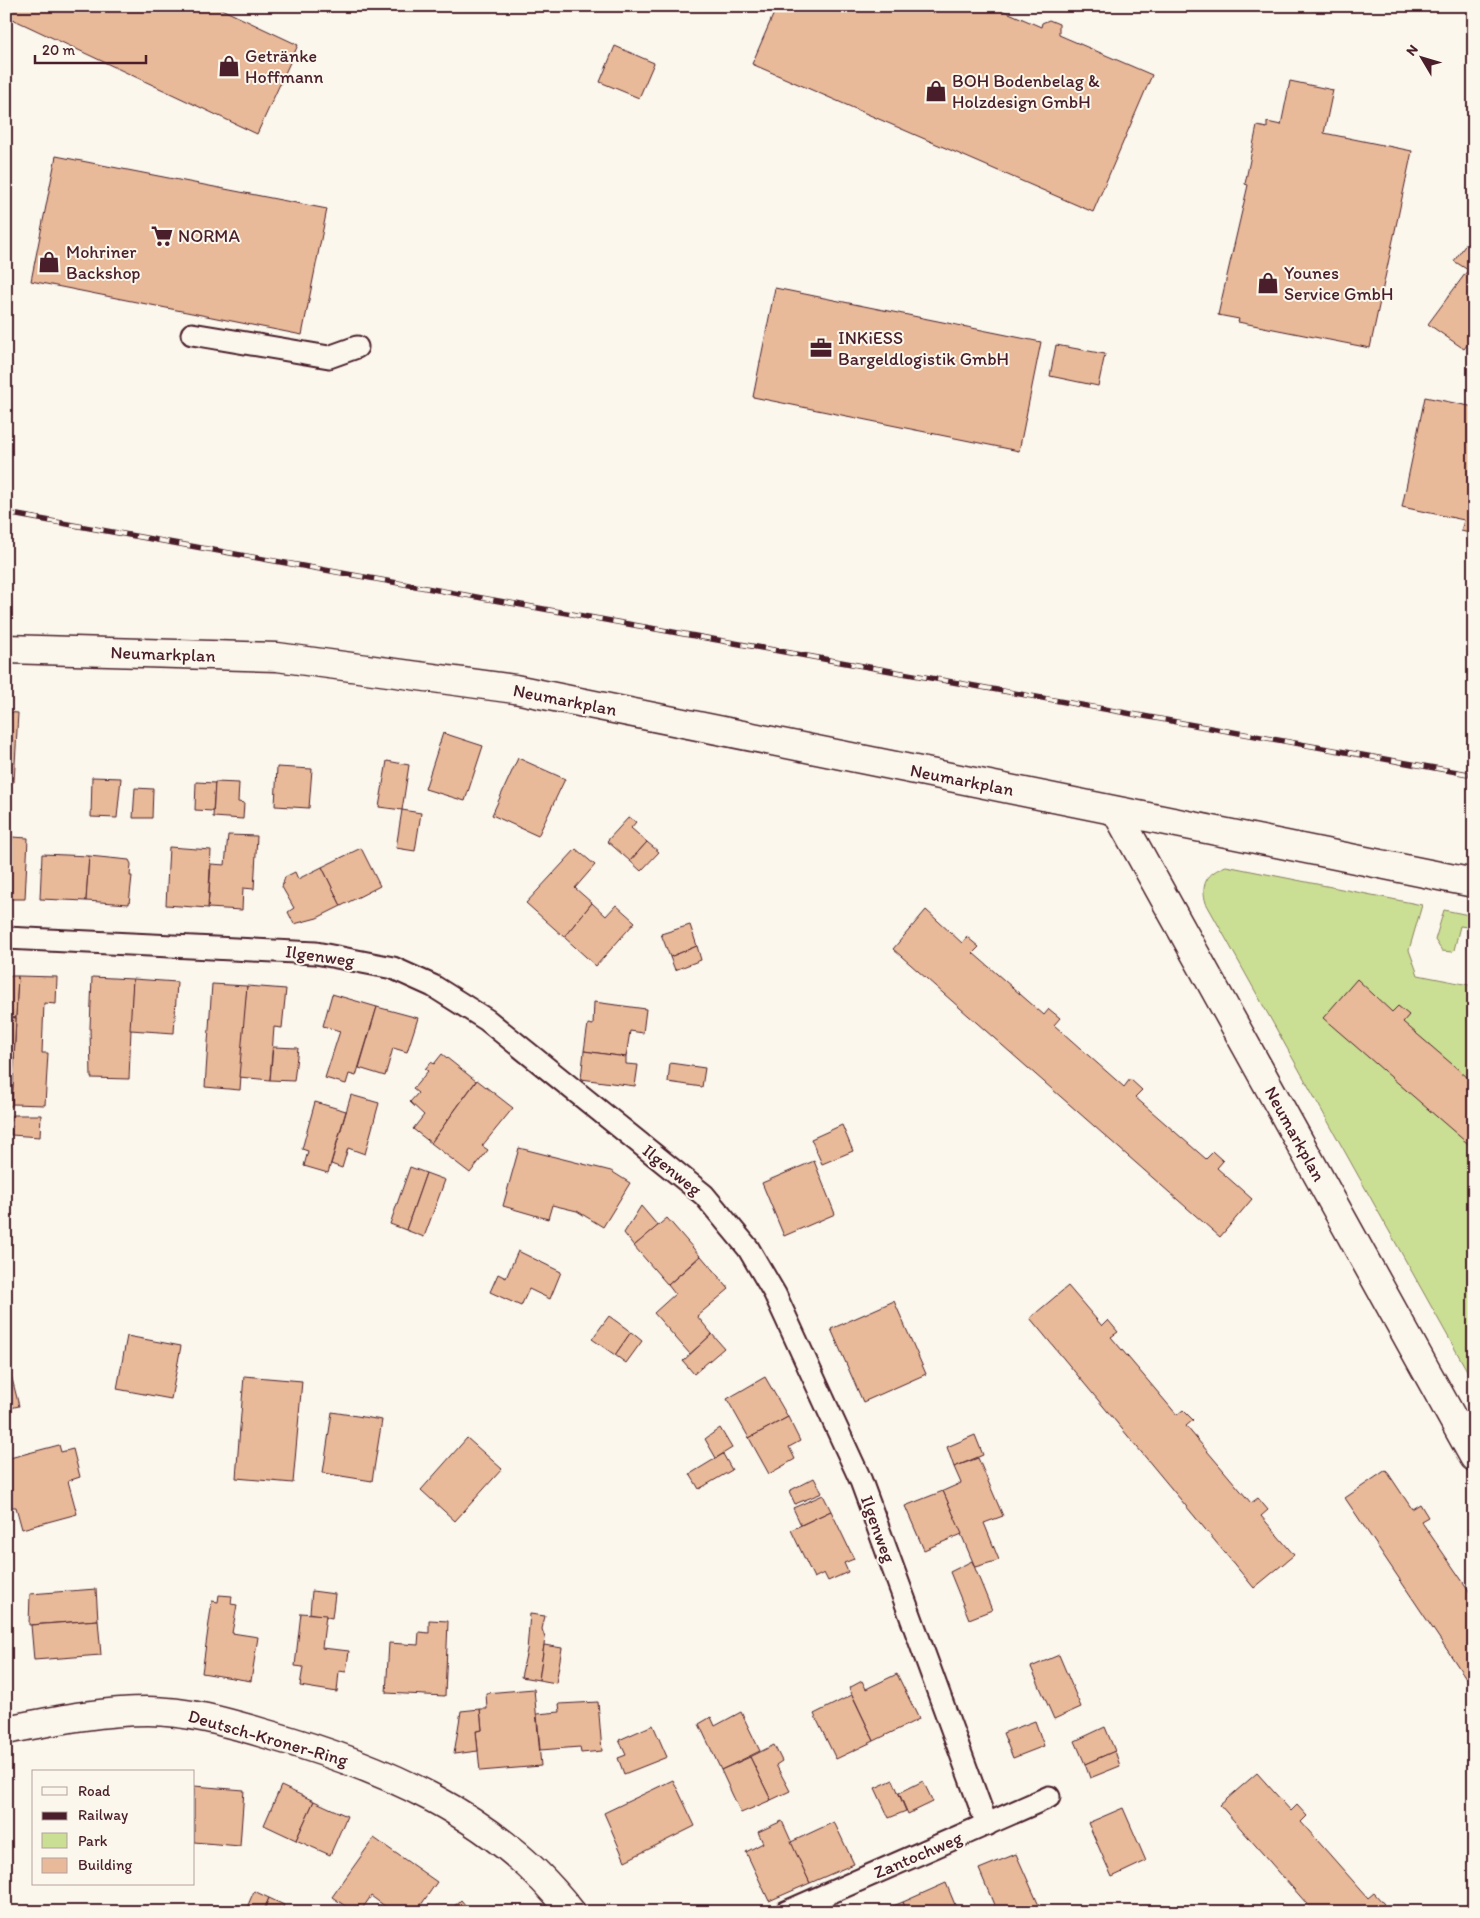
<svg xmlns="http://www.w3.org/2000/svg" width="1480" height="1918" font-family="Itim,sans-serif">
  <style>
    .green { fill: #cadf94; stroke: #8a7f60 }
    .building { fill: #e9ba99; stroke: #4a1f2b }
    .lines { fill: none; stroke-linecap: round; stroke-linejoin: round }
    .service-casing { stroke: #4a1f2b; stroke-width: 25 }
    .minor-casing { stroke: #4a1f2b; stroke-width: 31 }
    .service { stroke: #fbf7ec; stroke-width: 21 }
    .minor { stroke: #fbf7ec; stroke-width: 28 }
    .rail-casing { stroke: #4a1f2b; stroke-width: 5.5 }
    .rail { stroke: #fbf7ec; stroke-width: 4; stroke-dasharray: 11; stroke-linecap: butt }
    .labels { text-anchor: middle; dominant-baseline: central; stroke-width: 4; stroke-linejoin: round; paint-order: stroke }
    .poi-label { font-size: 18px; fill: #4a1f2b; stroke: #fbf7ec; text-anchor: start }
    .street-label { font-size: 18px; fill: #4a1f2b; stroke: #fbf7ec }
  </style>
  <rect width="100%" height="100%" fill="#fbf7ec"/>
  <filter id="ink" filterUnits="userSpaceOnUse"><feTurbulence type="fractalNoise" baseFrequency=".02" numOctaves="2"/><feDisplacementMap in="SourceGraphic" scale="10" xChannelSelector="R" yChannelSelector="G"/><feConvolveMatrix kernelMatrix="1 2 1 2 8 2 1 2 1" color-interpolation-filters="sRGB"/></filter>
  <g filter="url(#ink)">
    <g class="green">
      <path d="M 1226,866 L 1422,905 L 1409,950 L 1418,975 L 1474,986 L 1474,1383 L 1206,903 C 1200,884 1207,873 1226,866 Z"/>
      <path d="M 1444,910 L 1474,916 L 1474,928 L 1460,926 L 1454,950 L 1452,952 L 1442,951 L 1435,940 Z"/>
    </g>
    <g class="building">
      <path d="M 6,6 L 215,6 L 298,45 L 257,134 L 6,16 Z"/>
      <path d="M 777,6 L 993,6 L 1041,27 L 1042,23 L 1049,20 L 1059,24 L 1059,35 L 1152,75 L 1093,212 L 752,64 Z"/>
      <path d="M 615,46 L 654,63 L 639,98 L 600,82 Z"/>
      <path d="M 1290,81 L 1333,90 L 1324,133 L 1412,151 L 1370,348 L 1238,322 L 1239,319 L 1218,315 L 1248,185 L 1245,184 L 1257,126 L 1267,128 L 1267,122 L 1281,125 Z"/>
      <path d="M 56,156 L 327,209 L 302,335 L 31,281 Z"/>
      <path d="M 1474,233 L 1474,336 L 1464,349 L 1428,324 L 1468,270 L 1454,261 Z"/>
      <path d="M 775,288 L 1041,342 L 1019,451 L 753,397 Z"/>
      <path d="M 1056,345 L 1105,354 L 1098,386 L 1050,376 Z"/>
      <path d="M 1425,397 L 1474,407 L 1474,534 L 1461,531 L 1464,520 L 1402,507 Z"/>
      <path d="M 6,712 L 18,713 L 14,782 L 6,782 Z"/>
      <path d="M 443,733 L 483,746 L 465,801 L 425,789 Z"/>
      <path d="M 518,758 L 565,779 L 538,836 L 492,815 Z"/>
      <path d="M 387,761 L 409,765 L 402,810 L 379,807 Z"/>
      <path d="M 277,767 L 312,769 L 309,808 L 275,806 Z"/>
      <path d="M 92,777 L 121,778 L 117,818 L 91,817 Z"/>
      <path d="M 196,782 L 215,783 L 213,811 L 195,810 Z"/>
      <path d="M 215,782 L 239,783 L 238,802 L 244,803 L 243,819 L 213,817 Z"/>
      <path d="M 135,788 L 153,789 L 152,818 L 133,818 Z"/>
      <path d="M 402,810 L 421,813 L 415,851 L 396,848 Z"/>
      <path d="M 629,817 L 636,822 L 631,828 L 647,842 L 630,861 L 607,841 Z"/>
      <path d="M 228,835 L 257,836 L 254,889 L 243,888 L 242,910 L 208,908 L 211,864 L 225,865 Z"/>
      <path d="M 12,837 L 28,838 L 25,899 L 8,899 Z"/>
      <path d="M 647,842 L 659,852 L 641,871 L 630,861 Z"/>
      <path d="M 169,847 L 211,850 L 208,908 L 166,905 Z"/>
      <path d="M 361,848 L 380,886 L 341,906 L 322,867 Z"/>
      <path d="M 576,849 L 595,865 L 575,888 L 592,903 L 564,937 L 526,903 Z"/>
      <path d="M 42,854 L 89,856 L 86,901 L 40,899 Z"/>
      <path d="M 89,856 L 129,860 L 131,864 L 130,876 L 132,876 L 129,904 L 86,901 Z"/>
      <path d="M 322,867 L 341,906 L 317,918 L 294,924 L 288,912 L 294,908 L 282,887 L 285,877 L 295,872 L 298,879 Z"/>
      <path d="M 592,903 L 606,916 L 616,905 L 635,922 L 596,966 L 564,937 Z"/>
      <path d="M 926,910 L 962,943 L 967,937 L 979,947 L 973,953 L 1044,1015 L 1049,1009 L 1060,1018 L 1054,1025 L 1124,1087 L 1130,1079 L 1142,1090 L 1135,1097 L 1206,1159 L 1213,1152 L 1223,1161 L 1217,1168 L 1252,1199 L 1220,1237 L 893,949 Z"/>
      <path d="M 690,925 L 697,946 L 670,957 L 661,934 Z"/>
      <path d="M 697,946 L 701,960 L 675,970 L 670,957 Z"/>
      <path d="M 6,976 L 18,976 L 16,1018 L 6,1017 Z"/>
      <path d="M 18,976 L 57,977 L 56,1004 L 44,1003 L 42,1053 L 48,1053 L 45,1105 L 12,1104 Z"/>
      <path d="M 92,977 L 133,979 L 129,1079 L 91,1078 L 90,1028 Z"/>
      <path d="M 133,979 L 177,982 L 174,1033 L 130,1030 Z"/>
      <path d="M 1357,979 L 1392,1012 L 1398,1006 L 1409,1015 L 1403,1022 L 1474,1083 L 1474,1149 L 1323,1018 Z"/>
      <path d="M 212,984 L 247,986 L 240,1090 L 205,1087 Z"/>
      <path d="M 247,986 L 286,989 L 282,1028 L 274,1027 L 270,1080 L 239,1077 Z"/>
      <path d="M 332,994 L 377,1007 L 356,1076 L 349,1074 L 346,1084 L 325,1078 L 340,1031 L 323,1026 Z"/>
      <path d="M 594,1002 L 646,1009 L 643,1033 L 630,1031 L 626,1057 L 584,1051 L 588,1024 L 593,1025 Z"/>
      <path d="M 377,1007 L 418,1018 L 407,1052 L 393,1048 L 385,1076 L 359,1068 Z"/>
      <path d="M 6,1017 L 16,1018 L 14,1058 L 6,1057 Z"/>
      <path d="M 273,1047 L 298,1048 L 294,1081 L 270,1080 Z"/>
      <path d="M 584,1051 L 626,1057 L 626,1064 L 638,1065 L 635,1086 L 581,1079 Z"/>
      <path d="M 442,1054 L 476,1081 L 431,1143 L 413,1129 L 424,1115 L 410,1102 L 418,1093 L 413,1089 L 428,1071 L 425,1069 L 431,1062 L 434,1064 Z"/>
      <path d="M 6,1057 L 14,1058 L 12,1106 L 6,1106 Z"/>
      <path d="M 670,1063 L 705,1068 L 702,1087 L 668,1082 Z"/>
      <path d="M 477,1080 L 513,1108 L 482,1146 L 488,1150 L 470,1173 L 431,1143 Z"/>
      <path d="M 351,1095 L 379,1103 L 365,1154 L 348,1148 L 342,1168 L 331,1164 Z"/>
      <path d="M 315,1102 L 346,1111 L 328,1173 L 304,1166 L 308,1151 L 302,1149 Z"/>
      <path d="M 12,1115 L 41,1115 L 40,1137 L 11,1135 Z"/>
      <path d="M 842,1125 L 853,1151 L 822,1164 L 811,1139 Z"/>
      <path d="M 519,1148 L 611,1171 L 630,1183 L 603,1227 L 577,1211 L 552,1205 L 548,1219 L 503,1206 Z"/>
      <path d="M 814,1161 L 835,1214 L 784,1236 L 762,1183 Z"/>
      <path d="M 410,1167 L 426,1173 L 406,1230 L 390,1224 Z"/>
      <path d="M 426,1173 L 445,1180 L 424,1237 L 406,1230 Z"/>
      <path d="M 641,1206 L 658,1226 L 634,1246 L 624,1233 Z"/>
      <path d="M 667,1218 L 700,1256 L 668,1285 L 634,1246 Z"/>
      <path d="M 518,1251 L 561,1272 L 550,1299 L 529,1289 L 521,1306 L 490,1292 L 498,1274 L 506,1278 Z"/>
      <path d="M 701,1256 L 729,1289 L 697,1316 L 712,1334 L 690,1354 L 654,1313 L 675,1294 L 668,1285 Z"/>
      <path d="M 1068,1286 L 1102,1326 L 1108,1320 L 1118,1332 L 1111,1337 L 1177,1415 L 1183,1410 L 1193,1420 L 1186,1426 L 1251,1503 L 1258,1498 L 1268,1510 L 1261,1516 L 1294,1555 L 1254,1588 L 1030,1318 Z"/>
      <path d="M 894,1301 L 926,1374 L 863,1402 L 831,1329 Z"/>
      <path d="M 609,1316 L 631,1332 L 615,1355 L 592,1339 Z"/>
      <path d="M 631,1332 L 642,1341 L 626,1363 L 615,1355 Z"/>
      <path d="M 712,1334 L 724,1348 L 694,1374 L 683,1361 Z"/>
      <path d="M 127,1336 L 181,1346 L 171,1399 L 117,1389 Z"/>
      <path d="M 6,1355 L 19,1406 L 6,1409 Z"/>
      <path d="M 244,1376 L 302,1381 L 293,1483 L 236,1478 Z"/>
      <path d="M 765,1377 L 788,1417 L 749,1438 L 727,1399 Z"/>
      <path d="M 332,1412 L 382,1420 L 372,1481 L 323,1473 Z"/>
      <path d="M 788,1417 L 800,1441 L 789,1447 L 795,1459 L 769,1474 L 749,1438 Z"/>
      <path d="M 720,1428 L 732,1448 L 716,1458 L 705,1439 Z"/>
      <path d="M 975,1435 L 983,1455 L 954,1467 L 947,1447 Z"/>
      <path d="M 467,1438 L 502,1469 L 455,1521 L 421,1490 Z"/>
      <path d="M 59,1445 L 61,1452 L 73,1449 L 80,1477 L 68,1481 L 77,1514 L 22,1529 L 16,1507 L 12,1507 L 6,1484 L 9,1482 L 6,1459 Z"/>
      <path d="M 723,1454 L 732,1470 L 699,1489 L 690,1474 Z"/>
      <path d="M 978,1458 L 1003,1516 L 984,1523 L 999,1560 L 975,1567 L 943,1491 L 961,1483 L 954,1467 Z"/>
      <path d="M 1386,1470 L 1412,1509 L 1420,1504 L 1428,1517 L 1421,1521 L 1474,1598 L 1474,1673 L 1466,1678 L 1345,1498 Z"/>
      <path d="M 814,1478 L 822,1493 L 795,1504 L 789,1491 Z"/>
      <path d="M 943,1491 L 962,1534 L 924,1550 L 905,1506 Z"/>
      <path d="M 823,1495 L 831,1511 L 801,1525 L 793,1508 Z"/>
      <path d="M 831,1511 L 854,1559 L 844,1563 L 848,1572 L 828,1581 L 824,1573 L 814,1578 L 791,1530 Z"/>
      <path d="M 972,1561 L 992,1610 L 969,1619 L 950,1572 Z"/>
      <path d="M 96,1589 L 98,1620 L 29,1625 L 30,1594 Z"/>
      <path d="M 312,1591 L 335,1594 L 332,1618 L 310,1613 Z"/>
      <path d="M 219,1595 L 232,1596 L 231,1604 L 237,1605 L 232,1633 L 258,1637 L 251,1681 L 202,1673 L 212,1601 L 218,1602 Z"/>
      <path d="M 301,1613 L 326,1615 L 322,1648 L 349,1651 L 346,1672 L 339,1671 L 337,1692 L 300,1686 L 303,1667 L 295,1666 Z"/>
      <path d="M 530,1614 L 545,1616 L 542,1629 L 545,1638 L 539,1680 L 521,1677 L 527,1650 Z"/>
      <path d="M 98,1620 L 101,1655 L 34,1660 L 31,1625 Z"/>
      <path d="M 429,1620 L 448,1621 L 445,1696 L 386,1693 L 389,1643 L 418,1645 L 419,1632 L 429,1633 Z"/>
      <path d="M 544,1645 L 562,1648 L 556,1683 L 539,1680 Z"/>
      <path d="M 1059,1655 L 1081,1707 L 1054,1719 L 1031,1667 Z"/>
      <path d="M 897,1674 L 919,1719 L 874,1741 L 849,1688 L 862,1681 L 866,1689 Z"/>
      <path d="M 534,1689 L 541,1766 L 480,1771 L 476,1731 L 482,1730 L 480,1709 L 487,1709 L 486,1693 Z"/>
      <path d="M 852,1695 L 874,1741 L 836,1759 L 814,1714 Z"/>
      <path d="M 598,1702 L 602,1751 L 581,1753 L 580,1747 L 540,1750 L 537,1714 L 560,1712 L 559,1704 Z"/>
      <path d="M 480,1709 L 482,1730 L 476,1731 L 478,1751 L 454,1754 L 461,1711 Z"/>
      <path d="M 741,1712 L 760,1751 L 721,1770 L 699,1724 L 711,1717 L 715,1726 Z"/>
      <path d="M 1035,1721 L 1044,1746 L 1013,1758 L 1003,1733 Z"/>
      <path d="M 653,1725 L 667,1757 L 624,1774 L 618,1758 L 626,1755 L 619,1740 Z"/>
      <path d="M 1105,1727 L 1115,1751 L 1085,1764 L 1075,1741 Z"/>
      <path d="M 774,1745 L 782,1761 L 776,1765 L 790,1791 L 771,1800 L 750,1757 Z"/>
      <path d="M 1115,1751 L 1120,1766 L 1090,1778 L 1085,1764 Z"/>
      <path d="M 750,1757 L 771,1800 L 741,1813 L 721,1770 Z"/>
      <path d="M 1257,1773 L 1291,1811 L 1297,1805 L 1307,1816 L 1301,1822 L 1368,1898 L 1374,1893 L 1384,1904 L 1377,1909 L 1380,1912 L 1314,1912 L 1220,1805 Z"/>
      <path d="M 673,1780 L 695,1826 L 625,1861 L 604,1813 Z"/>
      <path d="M 893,1780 L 906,1811 L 889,1818 L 875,1788 Z"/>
      <path d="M 923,1781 L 933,1802 L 908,1814 L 899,1793 Z"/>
      <path d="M 194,1786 L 244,1790 L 240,1846 L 194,1842 Z"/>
      <path d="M 281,1786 L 314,1801 L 296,1840 L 264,1825 Z"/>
      <path d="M 314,1801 L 347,1816 L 330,1855 L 296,1840 Z"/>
      <path d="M 1123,1808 L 1146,1861 L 1112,1877 L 1088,1823 Z"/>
      <path d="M 782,1821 L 810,1883 L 769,1901 L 746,1852 L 763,1843 L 758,1832 Z"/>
      <path d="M 834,1822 L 854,1864 L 810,1883 L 791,1842 Z"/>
      <path d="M 374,1838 L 437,1882 L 416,1912 L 393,1912 L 371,1896 L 360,1912 L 354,1912 L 332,1897 Z"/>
      <path d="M 1016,1854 L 1041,1910 L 1037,1912 L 997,1912 L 979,1869 Z"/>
      <path d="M 946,1883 L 958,1912 L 907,1912 L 903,1902 Z"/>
      <path d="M 254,1891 L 269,1898 L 263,1912 L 245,1912 Z"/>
      <path d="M 269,1898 L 284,1905 L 281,1912 L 263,1912 Z"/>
      <path d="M 461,1900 L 471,1912 L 448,1912 Z"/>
      <path d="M 903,1902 L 907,1912 L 881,1912 L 881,1911 Z"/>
    </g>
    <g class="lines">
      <g class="service-casing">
        <g id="service">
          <path d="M 192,334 L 329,357 L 357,347"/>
          <path d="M 6,938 L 316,953 L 393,968 L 433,986 L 487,1020 L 704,1195 L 748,1248 L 775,1294 L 861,1481 L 987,1825"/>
          <path d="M 786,1912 L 1049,1797"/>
        </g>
      </g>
      <g class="minor-casing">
        <g id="minor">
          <path d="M 6,649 L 277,657 L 515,689 L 1474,883"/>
          <path d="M 1116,811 L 1474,1457"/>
          <path d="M 6,1730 C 53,1721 100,1711 148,1711 C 187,1711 226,1722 263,1733 C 378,1765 496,1814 571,1912"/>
        </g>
      </g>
      <use href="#service" class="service"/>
      <use href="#minor" class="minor"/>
      <g class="rail-casing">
        <path id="rail" d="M 6,513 L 1474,775"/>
      </g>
      <use href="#rail" class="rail"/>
    </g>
  </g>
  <defs>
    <g id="shop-bare" transform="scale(1.725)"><path d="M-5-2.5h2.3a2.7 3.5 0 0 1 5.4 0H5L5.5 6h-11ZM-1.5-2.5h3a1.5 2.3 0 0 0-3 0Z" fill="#4a1f2b" stroke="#fbf7ec" stroke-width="2.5" paint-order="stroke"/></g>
    <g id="supermarket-bare" transform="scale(1.725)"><path d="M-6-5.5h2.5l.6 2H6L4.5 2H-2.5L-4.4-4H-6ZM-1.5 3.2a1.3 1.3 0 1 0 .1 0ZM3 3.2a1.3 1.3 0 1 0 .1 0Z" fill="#4a1f2b" stroke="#fbf7ec" stroke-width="2.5" paint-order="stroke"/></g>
    <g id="office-bare" transform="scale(1.725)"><path d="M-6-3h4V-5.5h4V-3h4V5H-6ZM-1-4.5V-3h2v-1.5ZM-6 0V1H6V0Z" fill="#4a1f2b" stroke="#fbf7ec" stroke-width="2.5" paint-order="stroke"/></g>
  </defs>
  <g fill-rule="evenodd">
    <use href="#shop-bare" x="229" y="66"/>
    <use href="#shop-bare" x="936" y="91"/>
    <use href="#supermarket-bare" x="162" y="236"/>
    <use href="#shop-bare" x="49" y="262"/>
    <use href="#shop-bare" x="1268" y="283"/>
    <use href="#office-bare" x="821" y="348"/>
  </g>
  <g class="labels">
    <g class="poi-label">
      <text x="245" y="56">Getränke<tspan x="245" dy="21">Hoffmann</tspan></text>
      <text x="952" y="81">BOH Bodenbelag &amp;<tspan x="952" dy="21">Holzdesign GmbH</tspan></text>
      <text x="178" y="236">NORMA</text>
      <text x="66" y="252">Mohriner<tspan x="66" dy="21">Backshop</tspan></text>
      <text x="1284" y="273">Younes<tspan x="1284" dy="21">Service GmbH</tspan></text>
      <text x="838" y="338">INKiESS<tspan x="838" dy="21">Bargeldlogistik GmbH</tspan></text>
    </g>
    <g class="street-label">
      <text transform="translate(163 654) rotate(2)">Neumarkplan</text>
      <text transform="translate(565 700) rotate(11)">Neumarkplan</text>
      <text transform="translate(962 780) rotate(11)">Neumarkplan</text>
      <text transform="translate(320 956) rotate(8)">Ilgenweg</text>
      <text transform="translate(1295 1134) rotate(61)">Neumarkplan</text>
      <text transform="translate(672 1170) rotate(39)">Ilgenweg</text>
      <text transform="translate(878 1529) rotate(70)">Ilgenweg</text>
      <text transform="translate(268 1738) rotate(16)">Deutsch-Kroner-Ring</text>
      <text transform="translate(918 1855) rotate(-23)">Zantochweg</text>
    </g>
  </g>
  <rect width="1480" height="1918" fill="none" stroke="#fbf7ec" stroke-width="25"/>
  <rect x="12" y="12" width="1455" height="1893" fill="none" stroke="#4a1f2b" stroke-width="2" filter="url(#ink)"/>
  <rect x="32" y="1770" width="162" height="115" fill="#fbf7ec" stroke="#b4a19f"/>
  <rect x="42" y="1787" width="25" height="8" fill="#fbf7ec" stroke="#b4a19f"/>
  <text x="78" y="1796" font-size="15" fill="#4a1f2b">Road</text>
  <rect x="42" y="1812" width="25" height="8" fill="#4a1f2b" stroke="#b4a19f"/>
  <text x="78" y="1820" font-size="15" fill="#4a1f2b">Railway</text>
  <rect x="42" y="1833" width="25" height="15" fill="#cadf94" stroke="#b4a19f"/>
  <text x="78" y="1846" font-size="15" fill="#4a1f2b">Park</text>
  <rect x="42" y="1858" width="25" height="15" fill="#e9ba99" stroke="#b4a19f"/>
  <text x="78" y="1870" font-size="15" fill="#4a1f2b">Building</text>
  <g transform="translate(1422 58) rotate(308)" stroke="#fbf7ec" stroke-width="4" paint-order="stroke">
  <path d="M0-4L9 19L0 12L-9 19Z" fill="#4a1f2b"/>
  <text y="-8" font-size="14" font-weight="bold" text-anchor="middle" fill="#4a1f2b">N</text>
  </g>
  <path d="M35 55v8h111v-8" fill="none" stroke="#4a1f2b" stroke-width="2.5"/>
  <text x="42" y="55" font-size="15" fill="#4a1f2b" stroke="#fbf7ec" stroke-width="4" paint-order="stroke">20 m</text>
</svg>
